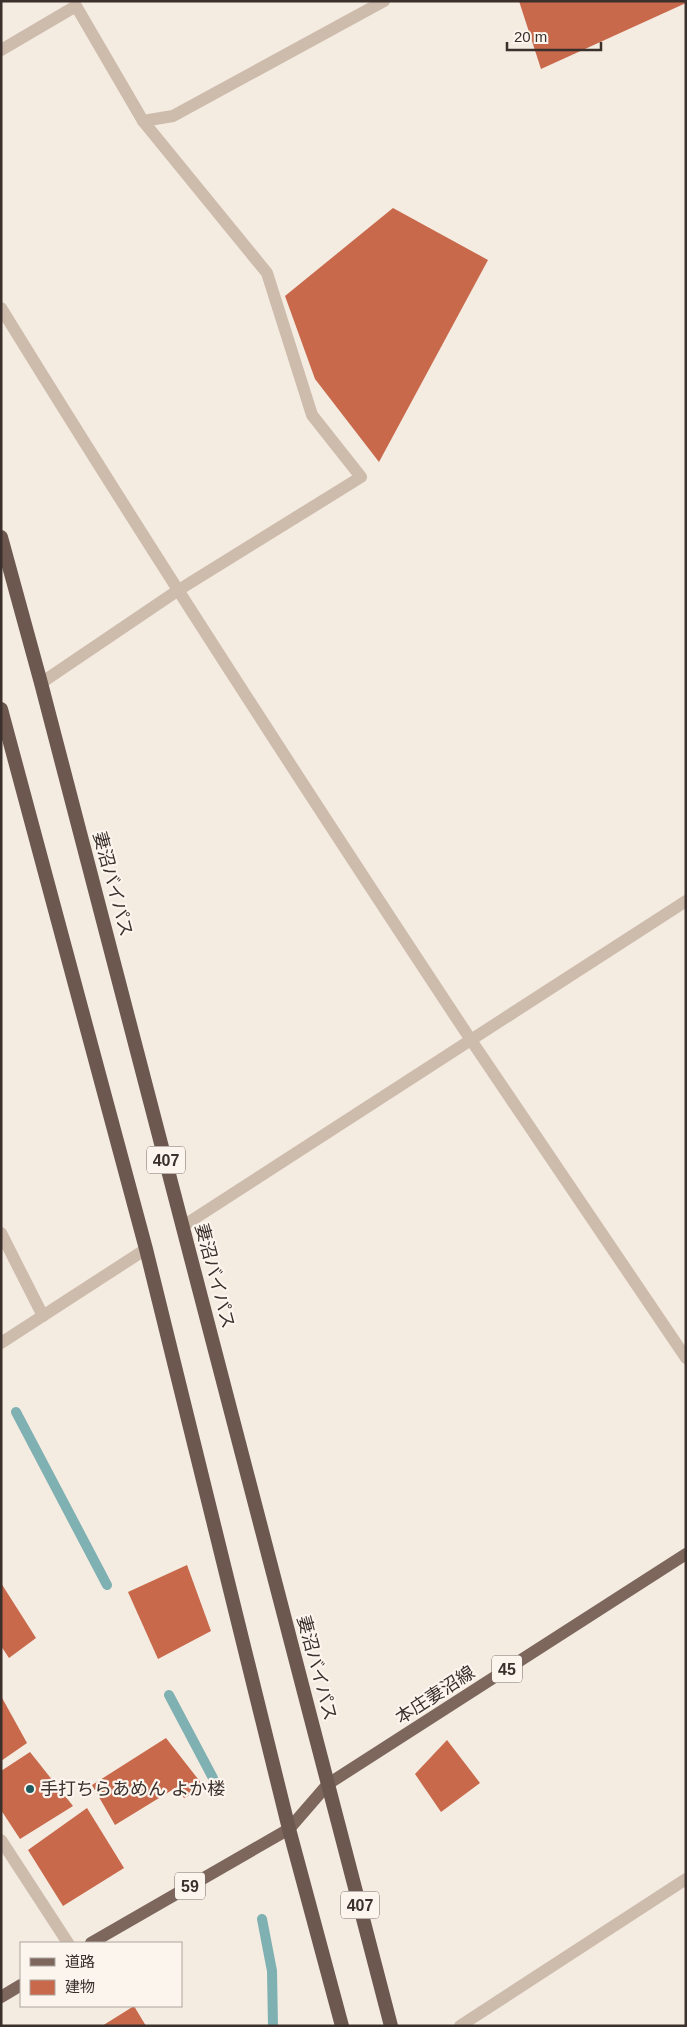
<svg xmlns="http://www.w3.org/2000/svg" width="687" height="2027" font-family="Helvetica,'Noto Sans JP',sans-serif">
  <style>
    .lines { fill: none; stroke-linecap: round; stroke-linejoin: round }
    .stream { stroke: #7fb0b2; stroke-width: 10 }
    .building { fill: #c8694b }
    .service { stroke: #cdbbac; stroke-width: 12 }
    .minor { stroke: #cdbbac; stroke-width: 12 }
    .primary { stroke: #7d675c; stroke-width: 12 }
    .trunk { stroke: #6c584f; stroke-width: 14 }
    .poi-dot { fill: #1f5a5e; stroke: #fbf5ee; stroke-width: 2 }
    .labels { text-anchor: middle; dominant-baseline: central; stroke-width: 4.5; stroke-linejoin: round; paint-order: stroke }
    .shield { fill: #fbf5ee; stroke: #756b66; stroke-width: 1 }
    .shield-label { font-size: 16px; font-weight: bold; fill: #3b302b }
    .street-label { font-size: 18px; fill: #3b302b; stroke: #fbf5ee }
    .poi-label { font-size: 18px; fill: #3b302b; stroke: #fbf5ee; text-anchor: start }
  </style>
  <rect width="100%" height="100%" fill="#f4ebe1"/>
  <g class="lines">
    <g class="stream">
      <path d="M 16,1412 L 107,1585"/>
      <path d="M 169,1695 L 213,1778"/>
      <path d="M 262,1919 L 272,1971 L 273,2026"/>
    </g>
  </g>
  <g class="building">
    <path d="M 519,1 L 686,1 L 686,3 L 541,69 Z"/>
    <path d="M 393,208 L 488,260 L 379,462 L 315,379 L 285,296 Z"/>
    <path d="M 187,1565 L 211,1631 L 158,1659 L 128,1592 Z"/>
    <path d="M 1,1583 L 36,1638 L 9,1658 L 1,1646 Z"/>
    <path d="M 1,1696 L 27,1743 L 1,1761 Z"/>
    <path d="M 166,1738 L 205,1788 L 184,1798 L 177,1787 L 115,1825 L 92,1785 Z"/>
    <path d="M 447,1740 L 480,1783 L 441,1812 L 415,1774 Z"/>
    <path d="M 30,1752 L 73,1806 L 20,1839 L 1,1810 L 1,1771 Z"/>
    <path d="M 87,1808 L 124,1868 L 63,1906 L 28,1850 Z"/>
    <path d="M 134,2006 L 146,2026 L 102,2026 Z"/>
  </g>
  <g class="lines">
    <g class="service">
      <path d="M 1,308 C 153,555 311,798 471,1040"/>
      <path d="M 460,2026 L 686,1879"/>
    </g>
    <g class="minor">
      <path d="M 1,50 L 76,6 L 143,121 L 267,273 L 312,415 L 361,477 L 177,591 L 41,683"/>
      <path d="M 143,121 L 173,116 L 384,1"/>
      <path d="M 471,1040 L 686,1358"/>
      <path d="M 183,1226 L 686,901"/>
      <path d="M 1,1233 L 43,1316"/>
      <path d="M 1,1343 L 146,1249"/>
      <path d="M 1,1840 L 68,1943"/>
    </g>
    <g class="primary">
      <path d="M 91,1943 L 289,1829 L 328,1784 L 686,1554"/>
      <path d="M 1,1997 L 21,1985"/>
    </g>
    <g class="trunk">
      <path d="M 1,537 L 41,683 L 391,2026"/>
      <path d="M 1,709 L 146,1249 L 289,1829 L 342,2026"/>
    </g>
  </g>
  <circle class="poi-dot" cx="30" cy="1789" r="5"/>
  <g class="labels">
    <g class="shield">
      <rect x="147" y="1146.5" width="38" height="27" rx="4"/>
      <rect x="492" y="1655.5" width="30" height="27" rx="4"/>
      <rect x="175" y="1872.5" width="30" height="27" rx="4"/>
      <rect x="341" y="1891.5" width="38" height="27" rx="4"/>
    </g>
    <g class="shield-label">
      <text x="166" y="1160">407</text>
      <text x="507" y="1669">45</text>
      <text x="190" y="1886">59</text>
      <text x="360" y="1905">407</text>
    </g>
    <g class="street-label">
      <text transform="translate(113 884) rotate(75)">妻沼バイパス</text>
      <text transform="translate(215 1276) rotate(75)">妻沼バイパス</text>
      <text transform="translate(317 1668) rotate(75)">妻沼バイパス</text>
      <text transform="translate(435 1695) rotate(-33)">本庄妻沼線</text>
    </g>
    <g class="poi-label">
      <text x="40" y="1789">手打ちらあめん よか楼</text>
    </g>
  </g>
  <rect width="687" height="2027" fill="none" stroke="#3b302b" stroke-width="5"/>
  <rect x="20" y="1942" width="162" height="65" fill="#fbf5ee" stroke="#aea6a0"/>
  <rect x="30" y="1958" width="25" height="8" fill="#7d675c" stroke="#aea6a0"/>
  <text x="65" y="1967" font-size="15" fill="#3b302b">道路</text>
  <rect x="30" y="1980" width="25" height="15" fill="#c8694b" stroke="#aea6a0"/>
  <text x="65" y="1992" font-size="15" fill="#3b302b">建物</text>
  <path d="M507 42v8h94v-8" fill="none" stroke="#3b302b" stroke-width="2.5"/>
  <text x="514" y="42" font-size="15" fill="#3b302b" stroke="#fbf5ee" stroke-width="4" paint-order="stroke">20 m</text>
</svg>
